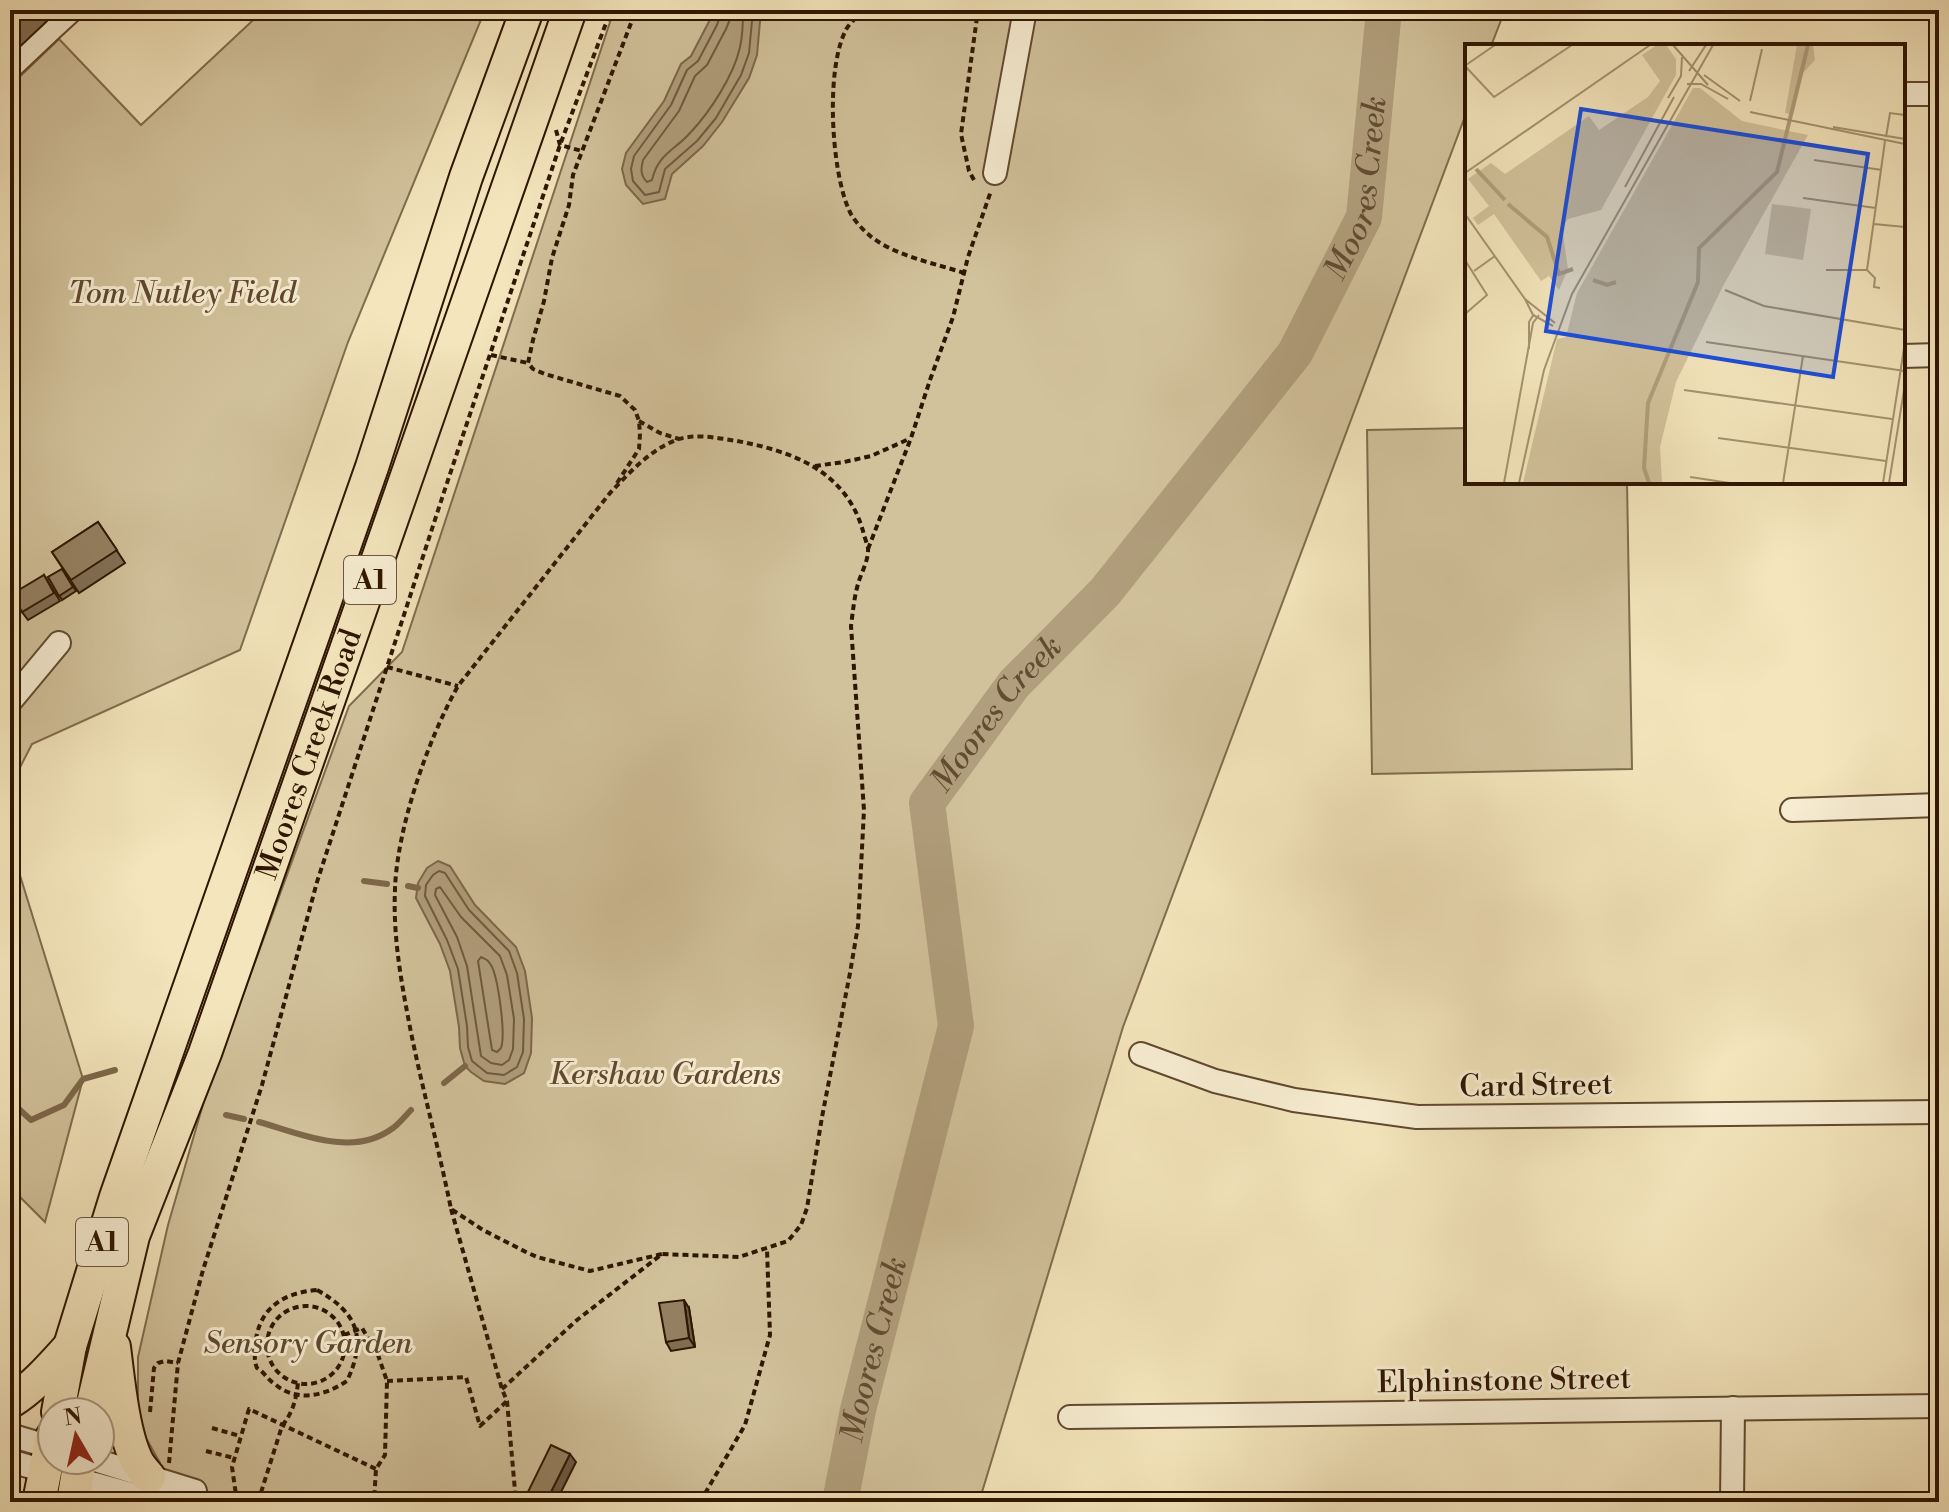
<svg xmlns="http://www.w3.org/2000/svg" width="1949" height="1512" font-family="'Libre Bodoni',serif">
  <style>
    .green { fill: #d2c29c; stroke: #806c4e; stroke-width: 2 }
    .water { fill: #b19e7c; stroke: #7d674a; stroke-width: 2 }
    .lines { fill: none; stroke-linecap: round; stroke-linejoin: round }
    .shore { stroke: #705a3e; stroke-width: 2 }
    .stream { stroke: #7d674a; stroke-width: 6 }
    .river { stroke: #b19e7c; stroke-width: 36 }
    .minor-casing { stroke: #60492f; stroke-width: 26 }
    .highway-casing { stroke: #2e1500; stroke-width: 36 }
    .path { stroke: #2e1500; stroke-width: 4; stroke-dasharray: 6 4; stroke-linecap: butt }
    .minor { stroke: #f8eed3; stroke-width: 22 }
    .highway { stroke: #f4e5bc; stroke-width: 32 }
    .wall { fill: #806f54; stroke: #2e1500; stroke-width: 2 }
    .shaded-wall { fill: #685a45; stroke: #2e1500; stroke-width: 2 }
    .building { fill: #958162; stroke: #2e1500; stroke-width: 2 }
    .labels { text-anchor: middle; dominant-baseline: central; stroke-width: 6; stroke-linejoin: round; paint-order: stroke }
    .shield { fill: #f8eed3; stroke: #6b563f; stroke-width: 2 }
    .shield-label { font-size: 28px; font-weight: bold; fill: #2e1500 }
    .park-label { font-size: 30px; font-style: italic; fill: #5f492f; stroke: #f8eed3 }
    .street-label { font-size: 30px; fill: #2e1500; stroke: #f8eed3 }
    .water-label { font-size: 32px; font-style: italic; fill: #624c32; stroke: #f8eed3 }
    .inset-river { fill: none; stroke: #b19e7c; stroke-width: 4 }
    .inset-road { fill: none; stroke: #a59271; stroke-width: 2 }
    .view { fill: #1d4ed8; fill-opacity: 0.15; stroke: #1d4ed8; stroke-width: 4 }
    .inset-edge { fill: none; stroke: #2e1500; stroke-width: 4 }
  </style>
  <rect width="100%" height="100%" fill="#f4e5bc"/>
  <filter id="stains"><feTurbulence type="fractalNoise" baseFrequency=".0025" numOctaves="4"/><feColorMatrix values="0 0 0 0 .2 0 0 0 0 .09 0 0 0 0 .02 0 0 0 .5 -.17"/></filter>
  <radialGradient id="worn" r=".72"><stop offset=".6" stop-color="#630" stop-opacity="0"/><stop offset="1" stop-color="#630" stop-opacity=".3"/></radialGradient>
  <g class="green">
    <path d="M 264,10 L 485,10 L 348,342 L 240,650 L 32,744 L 10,787 L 10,86 L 59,39 L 141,125 Z"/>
    <path d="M 614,10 L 1505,10 L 1491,46 L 1467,46 L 1467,111 L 1123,1027 L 979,1502 L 150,1502 L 160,1463 L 146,1438 L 138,1408 L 138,1357 L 168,1225 L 204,1101 L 349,706 L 402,652 Z"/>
    <path d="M 1467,428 L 1467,482 L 1627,482 L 1632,769 L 1372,774 L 1367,430 Z"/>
    <path d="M 10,843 L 83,1079 L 45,1222 L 10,1187 Z"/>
  </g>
  <g class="water">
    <path d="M 715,10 L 761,10 L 757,55 L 749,78 L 722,122 L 703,146 L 672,174 L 665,199 L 643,204 L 626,185 L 622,169 L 626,153 L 664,101 L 681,64 L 691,56 Z"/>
    <path d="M 438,861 L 450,866 L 475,905 L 516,947 L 525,971 L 532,1018 L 531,1053 L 524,1073 L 505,1084 L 484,1081 L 471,1072 L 465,1066 L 460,1048 L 459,1027 L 450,971 L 440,944 L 416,898 L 418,883 L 427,868 Z"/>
  </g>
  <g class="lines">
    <g class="shore">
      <path d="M 722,10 L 717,25 L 698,61 L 687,70 L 671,105 L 634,156 L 631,169 L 633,181 L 645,195 L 659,192 L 665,169 L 697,141 L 716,118 L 741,75 L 749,53 L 753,10"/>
      <path d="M 732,10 L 731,17 L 726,29 L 707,65 L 695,76 L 679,111 L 643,160 C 641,169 640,175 647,182 L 652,180 C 658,154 674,151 690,133 C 710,112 734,75 740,47 C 743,35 743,22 743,10"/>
      <path d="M 439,871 L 445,873 L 469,910 L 509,951 L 517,973 L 524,1019 L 523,1052 L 517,1067 L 504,1075 L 487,1073 L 472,1061 L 468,1047 L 467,1026 L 458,969 L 447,940 L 425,896 L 426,885 L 433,875 Z"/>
      <path d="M 440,887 L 461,917 L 500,956 L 507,975 L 514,1019 L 513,1049 L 509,1060 L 502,1065 L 491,1063 L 481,1056 L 467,966 L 457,937 L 435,895 L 436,889 Z"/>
      <path d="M 481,957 C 487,960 487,959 491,965 C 498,977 506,1034 501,1048 C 500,1049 498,1051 497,1052 L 492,1050 L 478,961 Z"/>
    </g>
    <g class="stream">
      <path d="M 364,881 L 387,884"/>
      <path d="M 408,886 L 418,888"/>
      <path d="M 444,1083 L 465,1066"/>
      <path d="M 10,1101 L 31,1120 L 64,1105 L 83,1079 L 115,1070"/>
      <path d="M 226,1115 L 244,1119"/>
      <path d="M 259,1122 C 302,1134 353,1158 393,1128 C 400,1123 405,1116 411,1110"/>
    </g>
    <path class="river" id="s1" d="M 840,1502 L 858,1410 L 956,1026 L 927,803 L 1014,684 L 1105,592 L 1295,353 L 1364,217 L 1384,10"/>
    <g class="minor-casing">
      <g id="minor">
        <path d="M 46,34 L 71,11"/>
        <path d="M 10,68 L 46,34 L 40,28"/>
        <path d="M 1903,94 L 1939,94"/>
        <path d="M 995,173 L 1025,10"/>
        <path d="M 1903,356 L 1939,355"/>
        <path d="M 10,702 L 59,643"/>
        <path d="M 1792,810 L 1939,805"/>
        <path d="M 1141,1054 L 1215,1081 L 1294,1100 L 1417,1117 L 1939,1112"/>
        <path d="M 1070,1417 L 1939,1406"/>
        <path d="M 10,1435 L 50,1447"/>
        <path d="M 95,1460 L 195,1491"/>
        <path d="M 10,1461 L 45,1471"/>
        <path d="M 77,1479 L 160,1502"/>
        <path d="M 1732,1502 L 1733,1408"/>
      </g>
    </g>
    <g class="highway-casing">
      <g id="highway">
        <path d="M 114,1347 C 118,1378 123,1434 137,1461 C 140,1467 145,1472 149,1477"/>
        <path d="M 10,1402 C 34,1387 51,1367 70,1346"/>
        <path d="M 58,1412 L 70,1346 L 116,1197 L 372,467 L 466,177 L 527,10"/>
        <path id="s2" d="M 91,1412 L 133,1236 L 205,1053 L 570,10"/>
        <path d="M 39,1502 L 52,1437"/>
        <path d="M 73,1502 L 80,1460"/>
      </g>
    </g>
    <g class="path">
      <path d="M 863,10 C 858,16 851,22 847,28 C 825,66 831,170 849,210 C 852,218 861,228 868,234 C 891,255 934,263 964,273"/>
      <path d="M 556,130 L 560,145 L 582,151"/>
      <path d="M 974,180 L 969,171 L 961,134 L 978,10"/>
      <path d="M 491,355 L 528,363"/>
      <path d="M 639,421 L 660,433 L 679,439"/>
      <path d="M 815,466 L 844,462 L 871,456 L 909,439"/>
      <path d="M 617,483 L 639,449 L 640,434 L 639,421 L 635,410 L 620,396 L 545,374 L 533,369 L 528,363 L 533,340 L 544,301 L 552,258 L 569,205 L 573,175 L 636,10"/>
      <path d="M 868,549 L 911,438 L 930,380 L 953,317 L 968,257 L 991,191"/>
      <path d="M 387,667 L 458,686"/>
      <path d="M 451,1209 L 502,1389 L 507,1401 L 516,1502"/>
      <path d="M 317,1290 C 358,1313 367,1338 347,1381 C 326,1395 298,1403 276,1385 C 268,1380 264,1372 257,1368 C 254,1361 255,1357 255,1350 C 256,1311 280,1293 317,1290 Z"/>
      <circle cx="306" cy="1345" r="39"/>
      <path d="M 344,1335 L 362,1328 L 378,1355 L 387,1381 L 385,1455 L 376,1469 L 374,1502"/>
      <path d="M 387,1381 L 466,1377 L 480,1426 L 507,1401"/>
      <path d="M 502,1389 L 577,1320 L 662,1254 L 739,1257 L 788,1241 L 801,1225 L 807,1208 L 822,1117 L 850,973 L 858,926 L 864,810 L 851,626 C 853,611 854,598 858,584 C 861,573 869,560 868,548 C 867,543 864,536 863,531 C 846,471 792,451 737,441 C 717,438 695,433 676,440 C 650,450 629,473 610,493 L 458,686 C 428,739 397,828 395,889 C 393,933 400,975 408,1017 C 420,1081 438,1144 451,1209 L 483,1230 L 526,1252 L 537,1257 L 590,1271 L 662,1254"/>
      <path d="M 150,1412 L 154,1368 L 158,1363 L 165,1361 L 178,1363"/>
      <path d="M 212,1428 L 240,1436"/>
      <path d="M 206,1451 L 234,1458"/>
      <path d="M 169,1463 L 178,1363 L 203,1270 L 262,1085 L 317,882 L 444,492 L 560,145 L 611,10"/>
      <path d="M 237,1502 L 232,1467 L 249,1409 L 376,1469"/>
      <path d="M 258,1502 L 282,1426 C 293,1412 296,1400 298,1383"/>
      <path d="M 700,1502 L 745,1425 L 770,1335 L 767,1249"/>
    </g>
    <use href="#minor" class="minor"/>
    <use href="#highway" class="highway"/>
  </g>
  <g class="wall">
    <path d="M 10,10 L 40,10 L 47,21 L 10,56 Z"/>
    <path d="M 98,522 L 125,563 L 79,593 L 52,552 Z"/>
    <path d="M 62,569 L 76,591 L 62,600 L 48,577 Z"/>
    <path d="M 44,575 L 60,601 L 28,620 L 22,612 Z"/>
    <path d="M 10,1279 L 19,1292 L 10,1301 Z"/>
    <path d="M 689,1308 L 695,1347 L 671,1351 L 666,1342 Z"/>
  </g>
  <g class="shaded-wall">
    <path d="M 684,1300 L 689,1308 L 695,1347 L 689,1338 Z"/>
    <path d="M 570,1454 L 576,1462 L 556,1502 L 546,1502 Z"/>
  </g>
  <g class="building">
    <path d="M 10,10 L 30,10 L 10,29 Z"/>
    <path d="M 98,522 L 117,550 L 71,580 L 52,552 Z"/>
    <path d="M 62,569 L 73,587 L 59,596 L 48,577 Z"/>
    <path d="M 44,575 L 54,593 L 22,612 L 12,594 Z"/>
    <path d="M 684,1300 L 689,1338 L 666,1342 L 659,1303 Z"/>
    <path d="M 551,1445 L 570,1454 L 546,1502 L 523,1502 Z"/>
  </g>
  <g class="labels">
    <g class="shield">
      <rect x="344" y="556" width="52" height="48" rx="6"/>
      <rect x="76" y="1218" width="52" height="48" rx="6"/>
    </g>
    <g class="shield-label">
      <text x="370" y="580">A1</text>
      <text x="102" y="1242">A1</text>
    </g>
    <g class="park-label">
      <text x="182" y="294">Tom Nutley Field</text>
      <text x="665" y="1075">Kershaw Gardens</text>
      <text x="308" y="1344">Sensory Garden</text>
    </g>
    <g class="street-label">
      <text stroke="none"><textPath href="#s2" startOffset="694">Moores Creek Road</textPath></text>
      <text transform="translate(1536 1086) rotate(-1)">Card Street</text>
      <text transform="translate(1504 1381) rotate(-1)">Elphinstone Street</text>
    </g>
    <g class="water-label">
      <text stroke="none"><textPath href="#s1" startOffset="1476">Moores Creek</textPath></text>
      <text stroke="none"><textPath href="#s1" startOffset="828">Moores Creek</textPath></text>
      <text stroke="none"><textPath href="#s1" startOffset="156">Moores Creek</textPath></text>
    </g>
  </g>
  <g transform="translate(1465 44)">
    <rect width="440" height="440" fill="#f4e5bc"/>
    <path d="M 192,1 L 201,1 L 211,15 L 211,31 L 136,166 L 103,175 L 97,183 L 103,225 L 94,246 L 84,232 L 76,237 L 29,170 L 13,181 L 8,174 L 24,162 L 3,135 L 26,119 L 40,130 L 124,72 L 134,86 L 183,53 L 195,37 L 177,11 ZM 332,1 L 348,1 L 350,16 L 338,29 L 328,71 L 320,69 ZM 228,44 L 235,44 L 277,77 L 343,91 L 258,242 L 211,338 L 195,403 L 197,439 L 58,439 L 92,295 L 101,293 L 112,249 ZM 307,160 L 346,165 L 338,216 L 300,210 Z" fill="#d2c29c"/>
    <path class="inset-river" d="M 11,125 L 40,156M 43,160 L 82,193 L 94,230 L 108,225M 128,236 L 142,241 L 151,238M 184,439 L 179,424 L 183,359 L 233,238 L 234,204 L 312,128 L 343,1"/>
    <path class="inset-road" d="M 208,1 L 243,41M 1,21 L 30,1M 0,22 L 29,53 L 107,1M 224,27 L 241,1M 239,31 L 275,57M 222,40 L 236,40 L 263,55M 203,54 L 216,32 L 217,13M 285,57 L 297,5M 285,68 L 440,100M 368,83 L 440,95M 421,93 L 425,69 L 440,71M 349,116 L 417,126M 0,129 L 185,1M 160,143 L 209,53M 338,154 L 411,164M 0,170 L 60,255 L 90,279M 409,180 L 440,183M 0,216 L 22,251 L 0,270M 361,226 L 402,226M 402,226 L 420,97M 402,226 L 410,234 L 409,243 L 415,244M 9,227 L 30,212M 260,246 L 299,262 L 440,286M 60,255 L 68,271 L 88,282M 241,298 L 440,327M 64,305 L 64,278 L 69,270M 219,346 L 427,375M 253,394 L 421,417M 225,433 L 265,439M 39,439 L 68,279 L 74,271M 54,439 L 79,326 L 107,250 L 248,1M 318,439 L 338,312M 418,439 L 440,298M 424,439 L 440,340"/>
    <path class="view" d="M 116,65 L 403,110 L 368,333 L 81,287 Z"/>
    <rect width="440" height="440" class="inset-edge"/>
  </g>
  <rect width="1949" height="1512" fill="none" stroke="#f4e5bc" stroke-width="40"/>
  <rect x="12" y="12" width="1925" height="1488" fill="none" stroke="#2e1500" stroke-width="4"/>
  <rect x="20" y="20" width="1909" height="1472" fill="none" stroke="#2e1500" stroke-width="2"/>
  <g transform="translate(76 1436) rotate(351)"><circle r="38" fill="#f8eed3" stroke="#a7977f" stroke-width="2"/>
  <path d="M0-6L14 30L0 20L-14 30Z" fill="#8f2418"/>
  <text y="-12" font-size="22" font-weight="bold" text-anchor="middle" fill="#2e1500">N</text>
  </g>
  <rect width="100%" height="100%" filter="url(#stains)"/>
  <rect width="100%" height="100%" fill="url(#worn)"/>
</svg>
